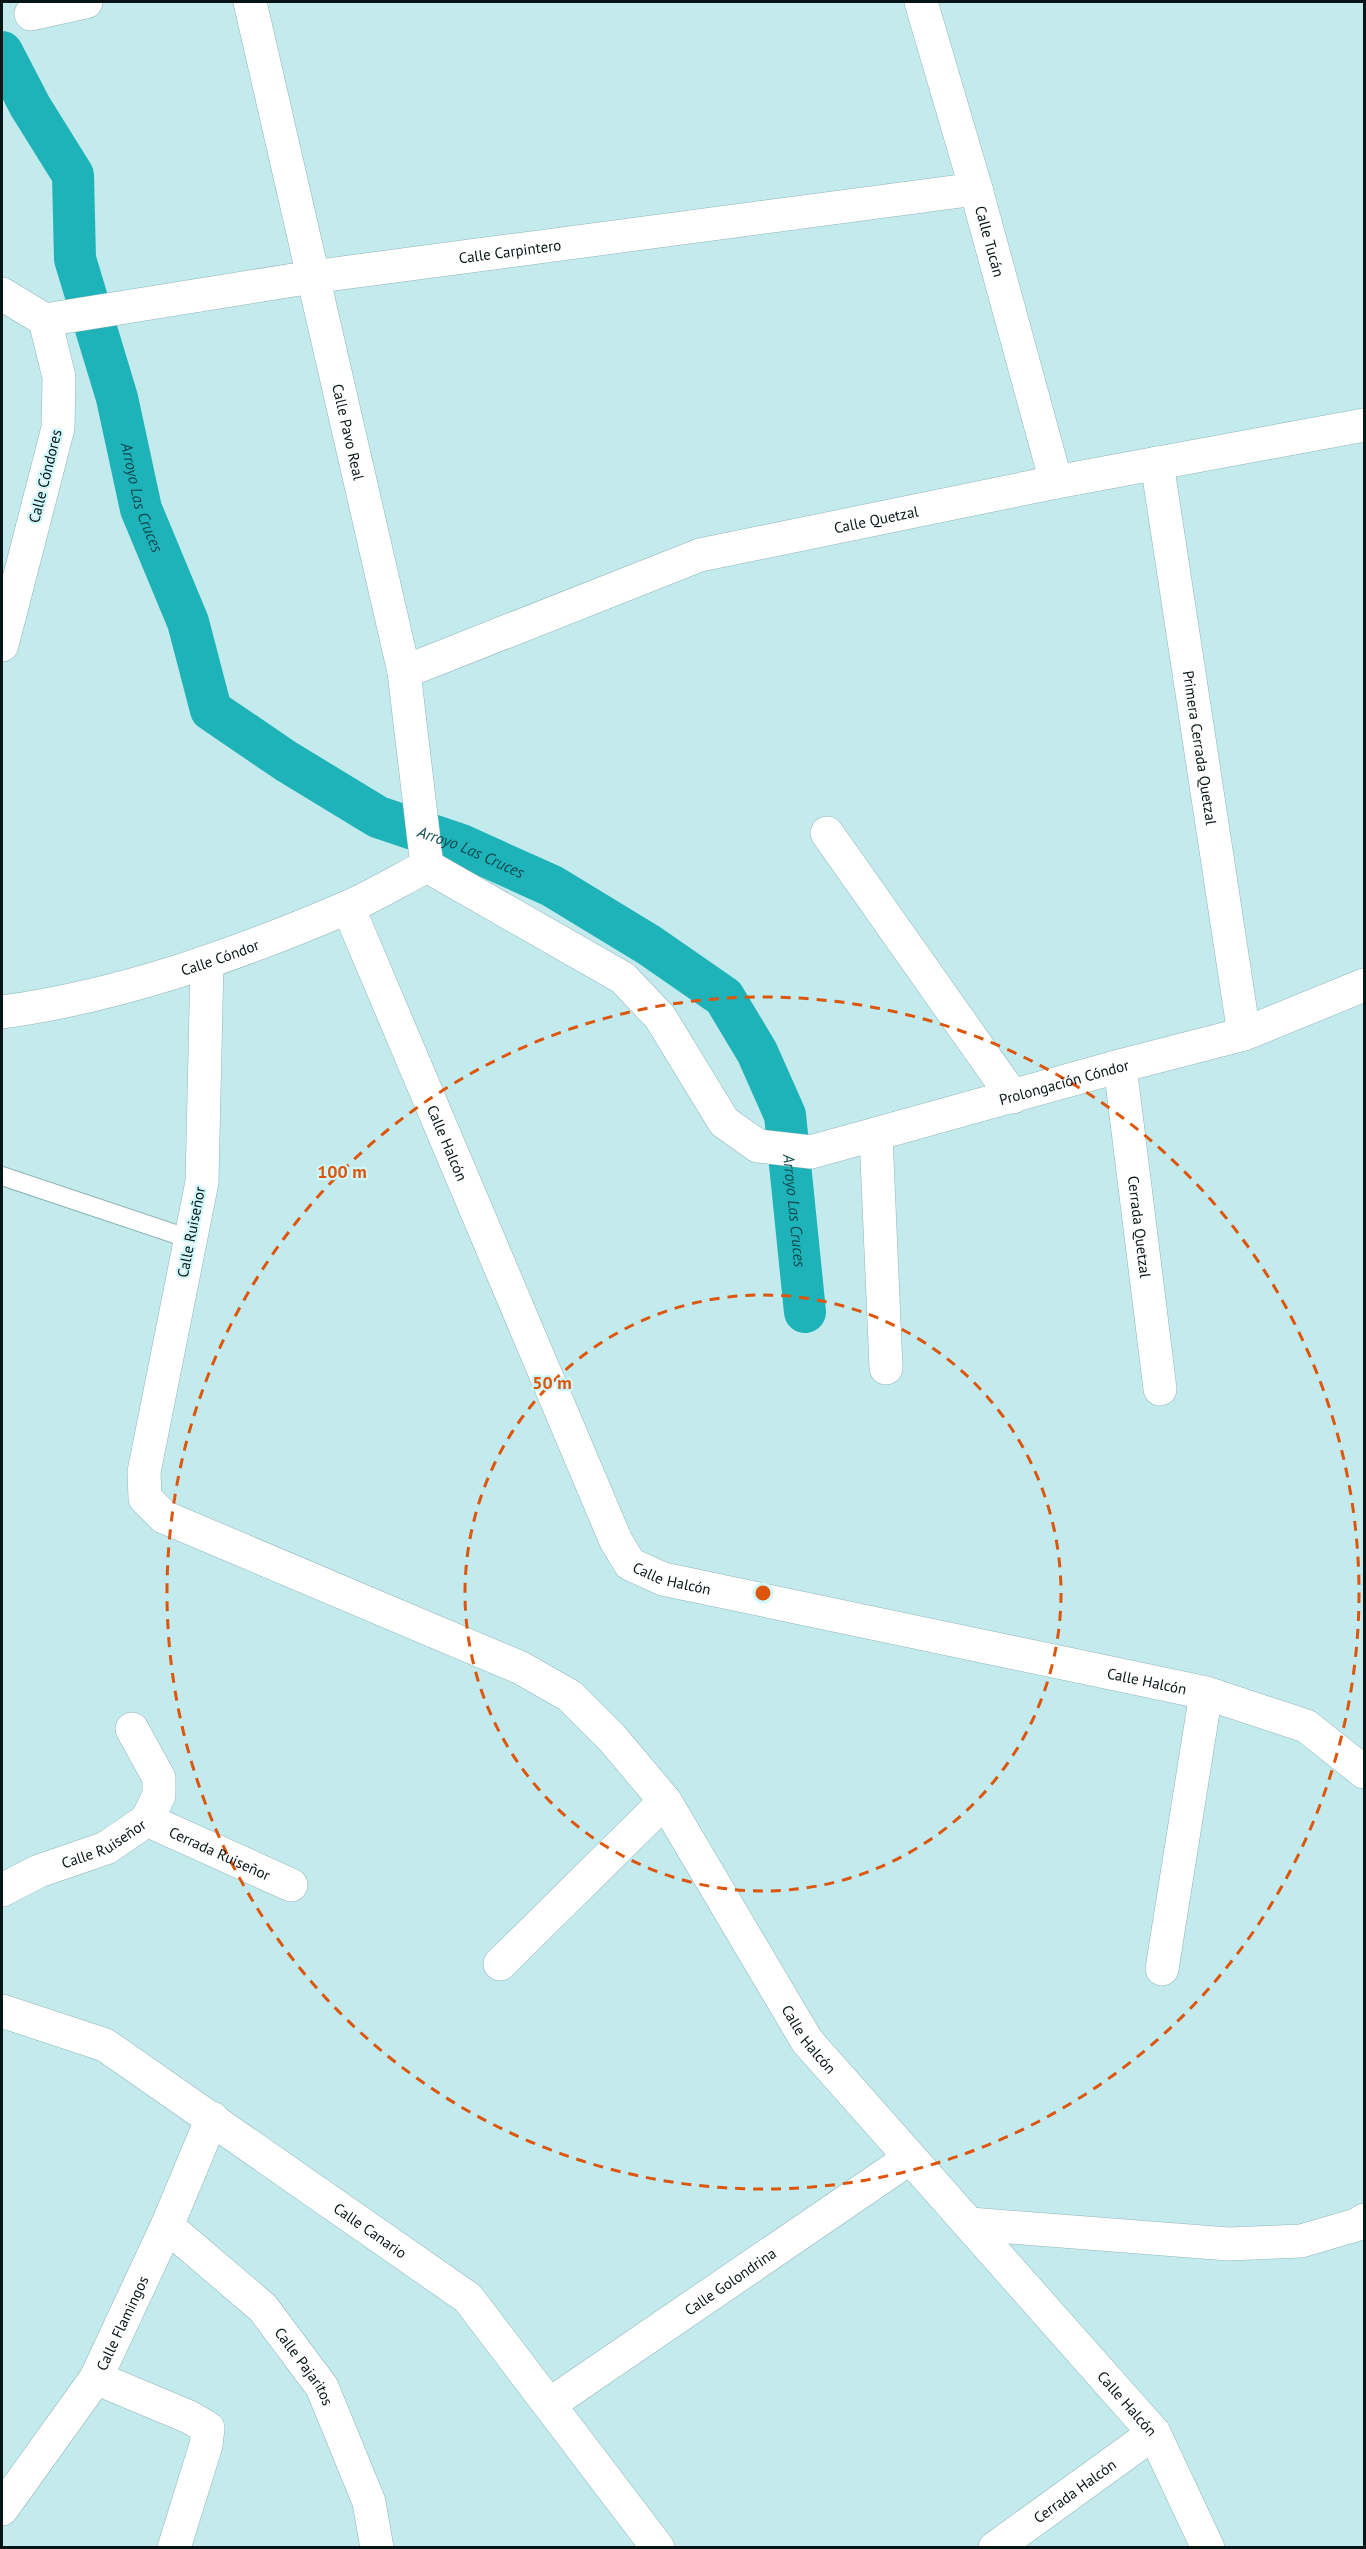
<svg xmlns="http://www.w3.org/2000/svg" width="1366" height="2549" font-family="'PT Sans',sans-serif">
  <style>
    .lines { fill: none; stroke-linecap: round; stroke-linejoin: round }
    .canal { stroke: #1eb2b9; stroke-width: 42 }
    .lane-casing { stroke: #90b5b7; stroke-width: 20 }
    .street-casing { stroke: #90b5b7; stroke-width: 34 }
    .lane { stroke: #fff; stroke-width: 18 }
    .street { stroke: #fff; stroke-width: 33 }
    .ring { fill: none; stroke: #dd560c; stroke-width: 3; stroke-dasharray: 10 8 }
    .labels { text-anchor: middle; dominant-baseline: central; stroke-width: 4.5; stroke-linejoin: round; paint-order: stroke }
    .street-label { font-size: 15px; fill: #071516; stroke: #d0f7f9 }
    .water-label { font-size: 16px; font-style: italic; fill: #0e494c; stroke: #d0f7f9 }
    .centre { fill: #dd560c; stroke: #d0f7f9; stroke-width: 3 }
    .ring-label { font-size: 18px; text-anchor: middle; font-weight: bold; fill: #dd560c; stroke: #d0f7f9; stroke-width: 4.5; stroke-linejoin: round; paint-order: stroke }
  </style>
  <rect width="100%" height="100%" fill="#c3eaec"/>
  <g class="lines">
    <path class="canal" id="s1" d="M 2,52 L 30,106 L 73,175 L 75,259 L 117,398 L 141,509 L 188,622 L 211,710 L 286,761 L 378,817 L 461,845 L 552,886 L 649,945 L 724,997 L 757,1052 L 785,1115 L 805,1312"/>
    <g class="lane-casing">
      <path id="lane" d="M 2,1176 L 190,1239"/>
    </g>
    <g class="street-casing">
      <g id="street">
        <path id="s2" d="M 250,2 L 404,672 L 427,866"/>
        <path id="s3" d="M 921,2 L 976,189 L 1056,482"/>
        <path d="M 31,14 L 86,2"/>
        <path d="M 2,294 L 45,320 L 59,377 L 58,428 L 2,645"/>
        <path id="s4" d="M 45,320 L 312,277 L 976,189"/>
        <path id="s5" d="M 1157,463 L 1244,1034"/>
        <path id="s6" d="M 404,672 L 700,555 L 1056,482 L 1364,425"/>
        <path d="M 827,833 L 1013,1097"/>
        <path id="s7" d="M 427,866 L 623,978 L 660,1017 L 724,1122 L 758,1146 L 811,1152 L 1120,1066 L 1244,1034 L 1364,985"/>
        <path id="s8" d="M 348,907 L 616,1541 L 630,1564 L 663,1579 L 1206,1693 L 1306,1726 L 1364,1772"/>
        <path id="s9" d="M 207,963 L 202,1182 L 144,1472 L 145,1498 L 164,1517 L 521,1668 L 570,1696 L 612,1738 L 665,1801 L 807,2041 L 1154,2433 L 1208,2548"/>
        <path id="s10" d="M 2,1012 C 120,996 236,955 346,908 C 373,896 400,880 427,866"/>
        <path id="s11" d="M 1120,1066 L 1160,1389"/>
        <path d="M 876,1135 L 886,1368"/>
        <path id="s12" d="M 147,1820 L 291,1885"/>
        <path id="s13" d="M 2,1890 L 39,1871 L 106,1848 L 147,1820 L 159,1795 L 159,1778 L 132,1729"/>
        <path d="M 500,1964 L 665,1801"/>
        <path d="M 1162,1969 L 1206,1693"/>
        <path id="s14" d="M 2,2011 L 105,2045 L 468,2298 L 658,2548"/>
        <path d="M 970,2224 L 1228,2244 L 1301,2241 L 1359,2224 L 1364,2220"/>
        <path id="s15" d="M 167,2226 L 263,2308 L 322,2387 L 369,2502 L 377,2548"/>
        <path d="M 96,2378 L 189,2417 L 208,2428 L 206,2445 L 174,2548"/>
        <path id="s16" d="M 550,2404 L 910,2158"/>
        <path id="s17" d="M 2,2509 L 96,2378 L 167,2226 L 212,2118"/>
        <path id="s18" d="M 995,2548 L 1154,2433"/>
      </g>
    </g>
    <use href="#lane" class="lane"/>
    <use href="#street" class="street"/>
  </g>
  <g class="ring">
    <circle cx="763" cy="1593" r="298"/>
    <circle cx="763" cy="1593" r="596"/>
  </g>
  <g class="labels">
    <g class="street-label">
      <text stroke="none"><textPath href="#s3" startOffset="249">Calle Tucán</textPath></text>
      <text stroke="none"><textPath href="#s4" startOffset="470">Calle Carpintero</textPath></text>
      <text stroke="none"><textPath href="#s2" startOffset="441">Calle Pavo Real</textPath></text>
      <text transform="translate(45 476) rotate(-76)">Calle Cóndores</text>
      <text stroke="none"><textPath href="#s6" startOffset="498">Calle Quetzal</textPath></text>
      <text stroke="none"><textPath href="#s5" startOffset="288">Primera Cerrada Quetzal</textPath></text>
      <text stroke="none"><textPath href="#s10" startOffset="225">Calle Cóndor</textPath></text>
      <text stroke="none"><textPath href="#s7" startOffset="760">Prolongación Cóndor</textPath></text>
      <text stroke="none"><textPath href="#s8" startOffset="256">Calle Halcón</textPath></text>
      <text stroke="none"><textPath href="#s11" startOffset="162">Cerrada Quetzal</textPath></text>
      <text transform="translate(191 1232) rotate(-79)">Calle Ruiseñor</text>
      <text stroke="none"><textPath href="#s8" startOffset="760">Calle Halcón</textPath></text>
      <text stroke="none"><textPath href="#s8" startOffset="1246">Calle Halcón</textPath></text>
      <text stroke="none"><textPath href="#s13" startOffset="112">Calle Ruiseñor</textPath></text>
      <text stroke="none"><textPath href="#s12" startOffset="80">Cerrada Ruiseñor</textPath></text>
      <text stroke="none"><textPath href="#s9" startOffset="1432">Calle Halcón</textPath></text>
      <text stroke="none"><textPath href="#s14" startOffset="432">Calle Canario</textPath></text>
      <text stroke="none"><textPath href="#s16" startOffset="218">Calle Golondrina</textPath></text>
      <text stroke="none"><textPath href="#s17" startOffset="222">Calle Flamingos</textPath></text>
      <text stroke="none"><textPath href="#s15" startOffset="198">Calle Pajaritos</textPath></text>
      <text stroke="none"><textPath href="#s9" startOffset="1916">Calle Halcón</textPath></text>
      <text stroke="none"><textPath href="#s18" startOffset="98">Cerrada Halcón</textPath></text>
    </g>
    <g class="water-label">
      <text stroke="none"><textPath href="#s1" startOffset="474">Arroyo Las Cruces</textPath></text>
      <text stroke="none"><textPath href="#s1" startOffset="996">Arroyo Las Cruces</textPath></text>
      <text stroke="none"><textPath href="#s1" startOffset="1518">Arroyo Las Cruces</textPath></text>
    </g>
  </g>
  <circle cx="763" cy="1593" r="9" class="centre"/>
  <g class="ring-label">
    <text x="342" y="1178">100 m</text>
    <text x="552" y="1389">50 m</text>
  </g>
  <rect width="1366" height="2549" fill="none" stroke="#071516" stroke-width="6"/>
</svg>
